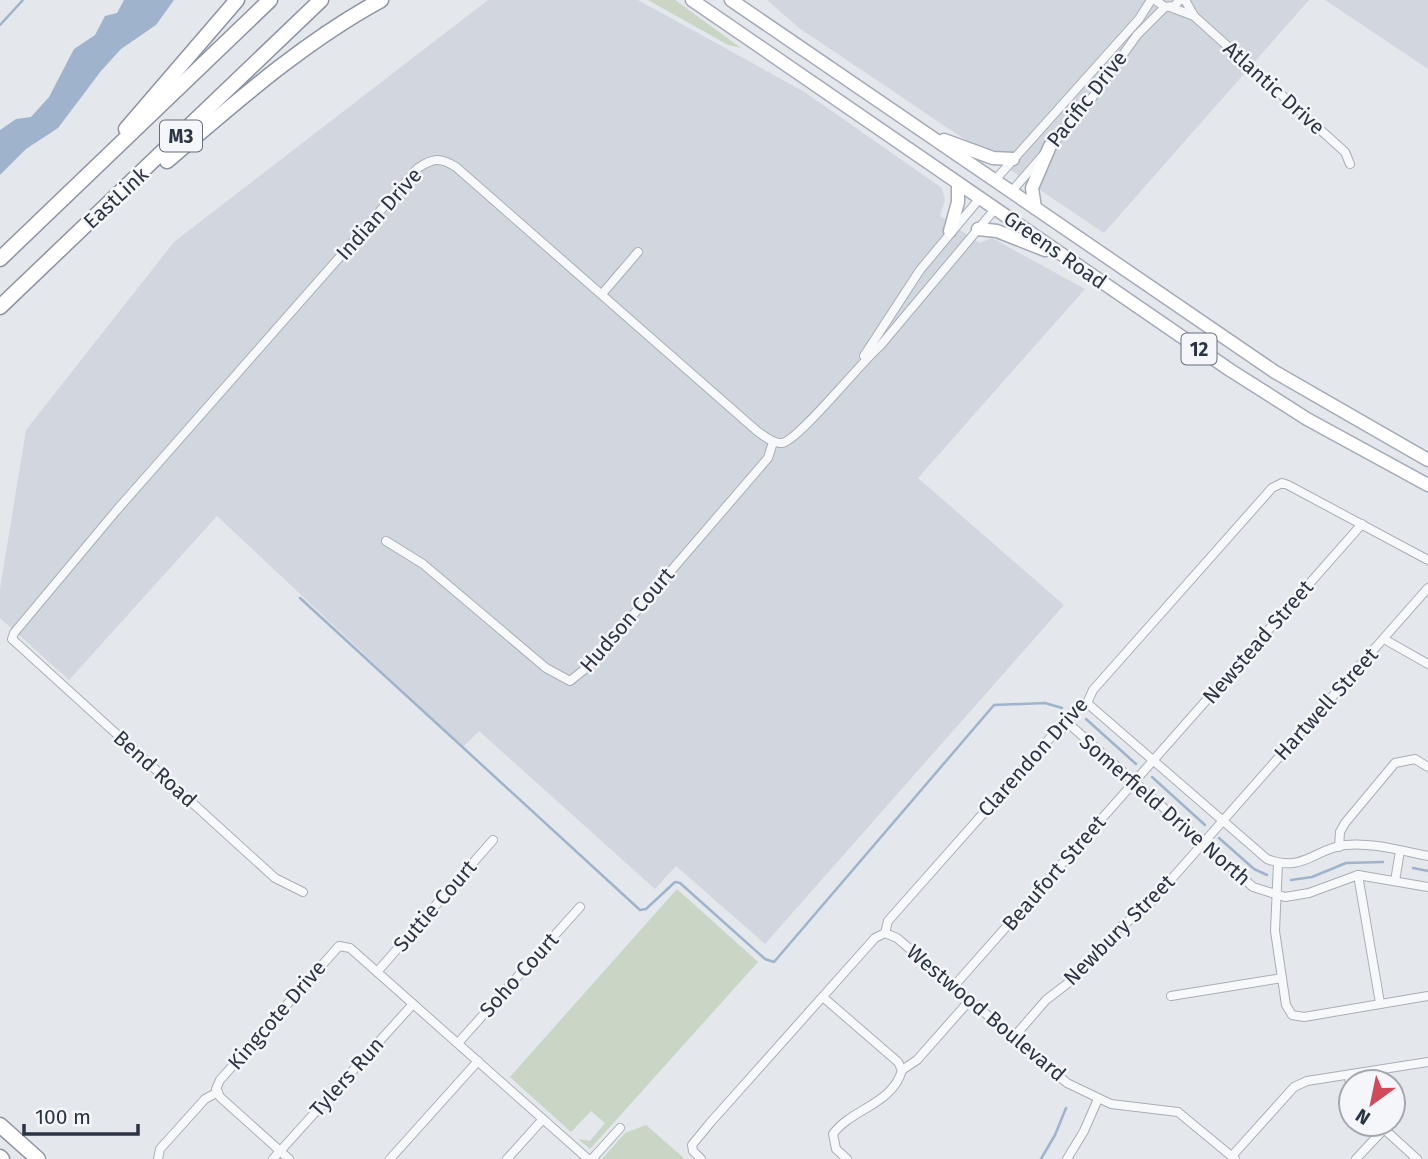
<svg xmlns="http://www.w3.org/2000/svg" width="1428" height="1159" font-family="'Fira Sans',sans-serif">
  <style>
    .built { fill: #d2d6de }
    .green { fill: #c9d6c5 }
    .water { fill: #9fb4cc }
    .lines { fill: none; stroke-linecap: round; stroke-linejoin: round }
    .stream { stroke: #9fb4cc; stroke-width: 2.5 }
    .minor-casing { stroke: #a9aeb7; stroke-width: 10 }
    .primary-casing { stroke: #a3abb8; stroke-width: 15 }
    .trunk-casing { stroke: #8b94a3; stroke-width: 17 }
    .motorway-casing { stroke: #8b94a3; stroke-width: 17 }
    .minor { stroke: #f7f8fa; stroke-width: 8 }
    .primary { stroke: #fff; stroke-width: 12 }
    .trunk { stroke: #fff; stroke-width: 14 }
    .motorway { stroke: #fff; stroke-width: 14 }
    .labels { text-anchor: middle; dominant-baseline: central; stroke-width: 5; stroke-linejoin: round; paint-order: stroke }
    .shield { fill: #f4f6f9; stroke: #676e7b; stroke-width: 2 }
    .shield-label { font-size: 19px; font-weight: bold; fill: #2b3445 }
    .street-label { font-size: 21px; fill: #2b3445; stroke: #f4f6f9 }
  </style>
  <rect width="100%" height="100%" fill="#e4e7ec"/>
  <g class="built">
    <path d="M 488,0 L 638,0 L 803,91 L 942,188 L 945,200 L 940,216 L 979,243 L 992,238 L 1085,289 L 918,478 L 1064,605 L 765,944 L 676,866 L 655,889 L 479,731 L 463,747 L 217,516 L 69,680 L 0,618 L 0,589 L 26,430 L 174,242 Z"/>
    <path d="M 767,0 L 1309,0 L 1104,233 L 799,28 Z"/>
    <path d="M 1326,0 L 1428,0 L 1428,69 L 1325,0 Z"/>
  </g>
  <g class="green">
    <path d="M 648,0 L 675,0 L 741,48 L 728,45 Z"/>
    <path d="M 677,889 L 758,962 L 590,1149 L 578,1139 L 590,1141 L 605,1123 L 591,1111 L 571,1132 L 510,1077 Z"/>
    <path d="M 646,1125 L 685,1159 L 602,1159 L 625,1133 Z"/>
  </g>
  <path class="water" d="M 124,0 L 174,0 L 156,25 L 121,49 L 101,71 L 58,128 L 26,149 L 0,175 L 0,130 L 16,119 L 31,117 L 49,97 L 74,49 L 95,35 L 105,16 L 117,13 Z"/>
  <g class="lines">
    <g class="stream">
      <path d="M 0,25 L 23,0"/>
      <path d="M 300,598 L 640,910 L 646,909 L 675,882 L 680,883 L 765,959 L 774,962 L 994,705 L 1045,703 L 1062,708"/>
      <path d="M 1086,719 L 1136,764"/>
      <path d="M 1152,777 L 1205,825"/>
      <path d="M 1219,838 L 1254,869 L 1267,875"/>
      <path d="M 1413,868 L 1428,871"/>
      <path d="M 1291,880 L 1312,877 L 1346,863 L 1383,862"/>
      <path d="M 1041,1159 L 1055,1135 L 1066,1108"/>
    </g>
    <g class="minor-casing">
      <g id="minor">
        <path d="M 1155,0 L 1165,7 L 1174,6 L 1180,0"/>
        <path d="M 1185,0 L 1194,16 L 1345,152 L 1350,164"/>
        <path d="M 1170,7 L 1194,16"/>
        <path d="M 995,180 L 1139,19 L 1151,0"/>
        <path d="M 1011,192 L 1087,105 L 1137,35 L 1165,7"/>
        <path d="M 602,294 L 638,252"/>
        <path d="M 864,356 L 920,270 L 980,198"/>
        <path d="M 386,541 L 423,564 L 546,668 L 570,681 L 590,665 L 768,458 L 773,442"/>
        <path d="M 1384,639 L 1428,664"/>
        <path d="M 1087,703 L 1267,859 C 1303,873 1314,849 1345,845 C 1372,842 1402,851 1428,856"/>
        <path d="M 1069,724 L 1253,887 L 1285,897 L 1309,893 L 1358,875 L 1428,887"/>
        <path d="M 1339,847 L 1340,832 L 1345,823 L 1395,763 L 1415,759 L 1428,767"/>
        <path d="M 1278,863 L 1275,931 L 1286,1005 L 1292,1015 L 1304,1017 L 1428,996"/>
        <path d="M 1358,875 L 1380,1003"/>
        <path d="M 1395,881 L 1400,851"/>
        <path d="M 303,892 L 275,878 L 12,639 L 14,633 L 116,511 L 418,168 C 433,158 440,157 456,167 L 757,431 C 764,436 773,444 782,443 C 798,441 861,362 880,346 L 995,209"/>
        <path d="M 885,933 L 897,938 L 1067,1083 L 1111,1104 L 1178,1112 L 1235,1159"/>
        <path d="M 377,972 L 493,840"/>
        <path d="M 954,986 L 1362,524"/>
        <path d="M 1171,996 L 1282,978"/>
        <path d="M 824,998 L 898,1062 L 902,1070 C 893,1104 851,1109 833,1134 L 836,1149 L 847,1159"/>
        <path d="M 1013,1038 L 1046,1000 L 1072,980 L 1119,928 L 1146,908 L 1428,588"/>
        <path d="M 458,1043 L 580,907"/>
        <path d="M 902,1070 L 917,1060 L 970,1000"/>
        <path d="M 1349,1075 L 1351,1097"/>
        <path d="M 1232,1156 L 1294,1087 L 1307,1081 L 1428,1062"/>
        <path d="M 158,1159 L 160,1149 L 205,1099 L 218,1092"/>
        <path d="M 273,1159 L 413,1004"/>
        <path d="M 289,1159 L 220,1097 L 216,1089 L 220,1080 L 339,946 L 350,948 L 588,1159"/>
        <path d="M 390,1159 L 478,1061"/>
        <path d="M 507,1159 L 543,1119"/>
        <path d="M 592,1159 L 620,1128"/>
        <path d="M 701,1159 L 693,1151 L 692,1145 L 710,1123 L 875,938 L 885,933 L 888,921 L 1050,738 L 1069,724 L 1073,711 L 1087,703 L 1093,690 L 1272,488 L 1282,483 L 1288,485 L 1428,560"/>
        <path d="M 1067,1159 L 1084,1131 L 1098,1099"/>
        <path d="M 1356,1159 L 1384,1129 L 1417,1159"/>
      </g>
    </g>
    <g class="primary-casing">
      <g id="primary">
        <path d="M 692,0 L 1230,370 L 1307,419 L 1428,485"/>
        <path d="M 731,0 L 1275,372 L 1428,460"/>
        <path d="M 944,140 L 993,158 L 1013,159"/>
        <path d="M 1035,208 L 1032,188 L 1050,146"/>
        <path d="M 978,229 L 997,231 L 1045,250"/>
        <path d="M 950,231 L 958,202 L 958,183"/>
      </g>
    </g>
    <g class="trunk-casing">
      <g id="trunk">
        <path d="M 0,1125 L 38,1159"/>
        <path d="M 0,1157 L 2,1159"/>
      </g>
    </g>
    <g class="motorway-casing">
      <g id="motorway">
        <path d="M 126,129 L 237,0"/>
        <path d="M 167,161 C 235,103 302,43 381,0"/>
        <path d="M 0,259 L 270,0"/>
        <path d="M 0,307 L 321,0"/>
      </g>
    </g>
    <use href="#minor" class="minor"/>
    <use href="#primary" class="primary"/>
    <use href="#trunk" class="trunk"/>
    <use href="#motorway" class="motorway"/>
  </g>
  <g class="labels">
    <g class="shield">
      <rect x="160" y="120.5" width="42" height="31" rx="5"/>
      <rect x="1181.5" y="333.5" width="35" height="31" rx="5"/>
    </g>
    <g class="shield-label">
      <text x="181" y="136">M3</text>
      <text x="1199" y="349">12</text>
    </g>
    <g class="street-label">
      <text transform="translate(1274 88) rotate(42)">Atlantic Drive</text>
      <text transform="translate(1087 99) rotate(-52)">Pacific Drive</text>
      <text transform="translate(116 198) rotate(-43)">EastLink</text>
      <text transform="translate(379 214) rotate(-48)">Indian Drive</text>
      <text transform="translate(1055 250) rotate(35)">Greens Road</text>
      <text transform="translate(627 620) rotate(-49)">Hudson Court</text>
      <text transform="translate(1258 642) rotate(-49)">Newstead Street</text>
      <text transform="translate(1326 704) rotate(-48)">Hartwell Street</text>
      <text transform="translate(1033 757) rotate(-48)">Clarendon Drive</text>
      <text transform="translate(155 769) rotate(42)">Bend Road</text>
      <text transform="translate(1165 810) rotate(41)">Somerfield Drive North</text>
      <text transform="translate(1054 873) rotate(-49)">Beaufort Street</text>
      <text transform="translate(435 906) rotate(-49)">Suttie Court</text>
      <text transform="translate(1119 930) rotate(-45)">Newbury Street</text>
      <text transform="translate(519 975) rotate(-48)">Soho Court</text>
      <text transform="translate(986 1013) rotate(40)">Westwood Boulevard</text>
      <text transform="translate(277 1015) rotate(-49)">Kingcote Drive</text>
      <text transform="translate(347 1077) rotate(-48)">Tylers Run</text>
    </g>
  </g>
  <g transform="translate(1372 1103) rotate(213)"><circle r="33" fill="#f4f6f9" stroke="#a4a8b1" stroke-width="2"/>
  <path d="M0-5L12 26L0 18L-12 26Z" fill="#d1495b"/>
  <text y="-10" font-size="19" font-weight="bold" text-anchor="middle" fill="#2b3445">N</text>
  </g>
  <path d="M24 1124v10h114v-10" fill="none" stroke="#2b3445" stroke-width="3.5"/>
  <text x="35" y="1124" font-size="21" fill="#2b3445" stroke="#f4f6f9" stroke-width="5" paint-order="stroke">100 m</text>
</svg>
